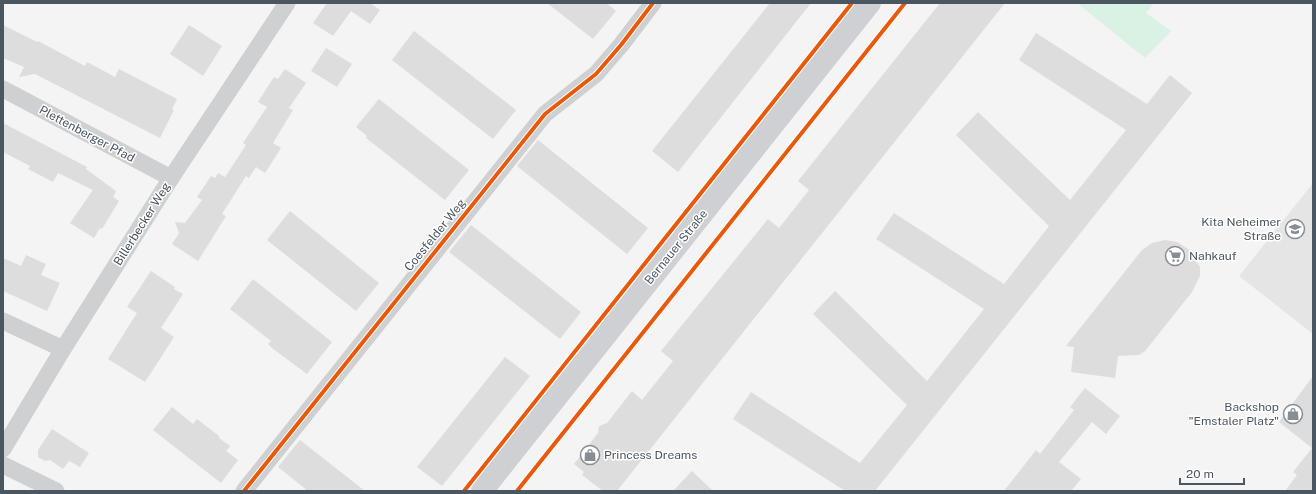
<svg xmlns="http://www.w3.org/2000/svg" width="1316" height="494" font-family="'Public Sans',sans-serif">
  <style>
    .education { fill: #e6e5e6 }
    .green { fill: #d9f2e3 }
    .building { fill: #ddddde }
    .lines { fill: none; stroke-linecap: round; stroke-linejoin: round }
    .minor { stroke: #ced0d2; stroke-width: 17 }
    .secondary { stroke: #ced0d4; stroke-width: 22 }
    .cycleway-casing { stroke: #fff; stroke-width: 6 }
    .cycleway { stroke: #e8590c; stroke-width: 4 }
    .labels { text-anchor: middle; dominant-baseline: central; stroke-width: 3; stroke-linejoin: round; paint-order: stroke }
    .street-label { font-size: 12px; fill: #4a5661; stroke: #fff }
    .poi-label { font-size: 12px; fill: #4a5661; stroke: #fff; text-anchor: end }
  </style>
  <rect width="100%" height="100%" fill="#f4f4f4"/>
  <path class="education" d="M 1313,183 L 1313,334 L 1239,276 Z"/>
  <path class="green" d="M 1077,3 L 1154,3 L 1146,13 L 1171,31 L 1145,58 Z"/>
  <g class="building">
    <path d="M 327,3 L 370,3 L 380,10 L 370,24 L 351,11 L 333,36 L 313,23 Z"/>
    <path d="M 547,3 L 606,3 L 616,11 L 593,39 Z"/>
    <path d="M 770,3 L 811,3 L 678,172 L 652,151 Z"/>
    <path d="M 940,3 L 1005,3 L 617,491 L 603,491 L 582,475 L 584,472 L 574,464 L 598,433 L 599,426 L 607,423 L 632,391 L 642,400 L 673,361 L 661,351 L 768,219 L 779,228 L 809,190 L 798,181 Z"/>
    <path d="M 3,25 L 37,42 L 38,41 L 85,66 L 87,62 L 115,77 L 119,69 L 177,99 L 172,109 L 174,110 L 160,138 L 35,74 L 19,77 L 24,67 L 3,58 Z"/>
    <path d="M 189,25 L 222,46 L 203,76 L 170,54 Z"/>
    <path d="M 414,31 L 516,110 L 493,139 L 392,60 Z"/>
    <path d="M 1036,33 L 1147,104 L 1170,75 L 1192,93 L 875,491 L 845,491 L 733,419 L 751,392 L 860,463 L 907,405 L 813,314 L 835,291 L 927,381 L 984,309 L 876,239 L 894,213 L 1004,284 L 1049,226 L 956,135 L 978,112 L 1070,200 L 1126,130 L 1019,60 Z"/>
    <path d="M 326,48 L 352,64 L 337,87 L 311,71 Z"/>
    <path d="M 285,69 L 306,83 L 289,108 L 293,110 L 273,143 L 281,148 L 265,173 L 256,167 L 249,178 L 246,176 L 222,214 L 226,216 L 198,261 L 172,244 L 179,233 L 175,222 L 185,223 L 202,200 L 197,197 L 211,176 L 215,178 L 218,173 L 225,177 L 246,145 L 243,143 L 267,107 L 258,102 L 274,77 L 278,79 Z"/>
    <path d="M 379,99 L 469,170 L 445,200 L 366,138 L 367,136 L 356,127 Z"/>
    <path d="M 3,123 L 87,167 L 86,169 L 116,191 L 113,197 L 119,201 L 102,229 L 100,228 L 94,238 L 70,223 L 93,190 L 58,173 L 53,182 L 28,169 L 30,166 L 3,152 Z"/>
    <path d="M 538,140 L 648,228 L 627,254 L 517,166 Z"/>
    <path d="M 290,211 L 379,283 L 356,311 L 267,240 Z"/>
    <path d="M 471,225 L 581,312 L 560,339 L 449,252 Z"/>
    <path d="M 1165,240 L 1177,242 L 1188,249 L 1200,267 L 1200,276 L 1192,292 L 1145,351 L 1139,355 L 1118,356 L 1115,378 L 1071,372 L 1074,347 L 1066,346 L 1142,250 L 1152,243 Z"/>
    <path d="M 26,255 L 46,264 L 41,275 L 60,283 L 47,311 L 3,291 L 3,258 L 21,266 Z"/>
    <path d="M 151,271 L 175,287 L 174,289 L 183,294 L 161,328 L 174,337 L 145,382 L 108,359 L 137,313 L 127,307 Z"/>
    <path d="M 253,279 L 332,342 L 307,374 L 272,348 L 268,344 L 271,341 L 230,309 Z"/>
    <path d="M 505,357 L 530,376 L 442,486 L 417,467 Z"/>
    <path d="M 1313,376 L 1313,491 L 1285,491 L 1297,475 L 1293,472 L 1312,448 L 1279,422 Z"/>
    <path d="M 1085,388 L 1120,416 L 1106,434 L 1092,422 L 1059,462 L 1081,479 L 1071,491 L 1004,491 L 1036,450 L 1040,454 L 1074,410 L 1070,407 Z"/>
    <path d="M 172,407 L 193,424 L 197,419 L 219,436 L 219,438 L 230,446 L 226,451 L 238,460 L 221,483 L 153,430 Z"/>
    <path d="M 52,429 L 89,453 L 80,467 L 69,461 L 63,469 L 50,460 L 45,461 L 38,457 L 38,450 Z"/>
    <path d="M 300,440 L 365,491 L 308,491 L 278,467 Z"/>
    <path d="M 692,471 L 713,491 L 673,491 Z"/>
  </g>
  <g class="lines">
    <g class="minor">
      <path d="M 3,89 L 171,178"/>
      <path d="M 3,321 L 63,349"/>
      <path d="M 3,449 L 63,349 L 171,178 L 287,3"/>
      <path d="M 3,465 L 56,491"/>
      <path d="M 244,491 L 545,114 L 596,74 L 621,45 L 653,3"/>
    </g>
    <path class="secondary" d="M 482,491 L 870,3"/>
    <g class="cycleway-casing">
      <g id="cycleway">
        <path d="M 244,491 L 545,114 L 596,74 L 621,45 L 653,3"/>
        <path d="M 464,491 L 852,3"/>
        <path d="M 517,491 L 905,3"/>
      </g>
    </g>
    <use href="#cycleway" class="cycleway"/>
  </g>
  <defs>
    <g id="school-ring" transform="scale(1)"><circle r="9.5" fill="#fff" stroke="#868d94" stroke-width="1.5"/><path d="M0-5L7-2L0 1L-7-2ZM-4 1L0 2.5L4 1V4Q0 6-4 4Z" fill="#868d94"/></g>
    <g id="supermarket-ring" transform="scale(1)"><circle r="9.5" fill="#fff" stroke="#868d94" stroke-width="1.5"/><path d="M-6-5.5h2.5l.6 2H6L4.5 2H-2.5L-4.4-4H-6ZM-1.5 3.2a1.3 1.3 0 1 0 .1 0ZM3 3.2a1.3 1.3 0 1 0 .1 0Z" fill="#868d94"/></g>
    <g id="shop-ring" transform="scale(1)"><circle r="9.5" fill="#fff" stroke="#868d94" stroke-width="1.5"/><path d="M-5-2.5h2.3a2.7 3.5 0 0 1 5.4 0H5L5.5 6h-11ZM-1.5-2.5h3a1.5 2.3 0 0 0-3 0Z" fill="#868d94"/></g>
  </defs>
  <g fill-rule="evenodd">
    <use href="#school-ring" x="1295" y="229"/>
    <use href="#supermarket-ring" x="1175" y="256"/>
    <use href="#shop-ring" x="1293" y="414"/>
    <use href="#shop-ring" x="590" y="455"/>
  </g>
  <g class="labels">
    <g class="street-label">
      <text transform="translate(87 134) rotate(28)">Plettenberger Pfad</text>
      <text transform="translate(142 224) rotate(-58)">Billerbecker Weg</text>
      <text transform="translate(435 235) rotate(-51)">Coesfelder Weg</text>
      <text transform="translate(676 247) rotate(-51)">Bernauer Straße</text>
    </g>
    <g class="poi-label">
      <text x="1281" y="222">Kita Neheimer<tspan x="1281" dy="14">Straße</tspan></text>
      <text x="1189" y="256" text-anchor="start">Nahkauf</text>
      <text x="1279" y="407">Backshop<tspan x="1279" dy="14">"Emstaler Platz"</tspan></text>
      <text x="604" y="455" text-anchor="start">Princess Dreams</text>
    </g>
  </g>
  <rect width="1316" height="494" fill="none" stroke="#4a5661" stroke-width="8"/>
  <path d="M1180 478v6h64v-6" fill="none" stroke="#4a5661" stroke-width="2"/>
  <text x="1186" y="478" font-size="12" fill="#4a5661" stroke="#ffffff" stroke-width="3" paint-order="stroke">20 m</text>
</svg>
